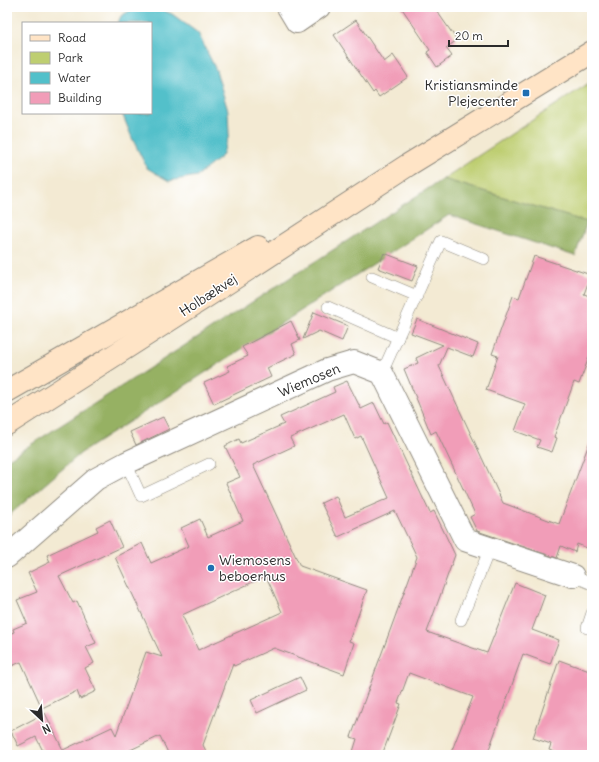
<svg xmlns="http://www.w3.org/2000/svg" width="599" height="762" font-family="Delius,sans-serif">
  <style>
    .green { fill: #bece71; stroke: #747c4e }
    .forest { fill: #96b163; stroke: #606e47 }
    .water { fill: #52c0ca; stroke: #3e767a }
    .building { fill: #f19db8; fill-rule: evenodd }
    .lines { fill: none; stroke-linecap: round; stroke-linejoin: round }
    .lane-casing { stroke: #8f8a7f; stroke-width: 12 }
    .street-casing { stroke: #8f8a7f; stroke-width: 24 }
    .secondary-casing { stroke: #8f8a7f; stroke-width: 24 }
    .lane { stroke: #fff; stroke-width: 11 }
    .street { stroke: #fff; stroke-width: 22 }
    .secondary { stroke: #ffe4c6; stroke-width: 22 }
    .poi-dot { fill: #1f6fb2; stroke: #fff; stroke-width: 1.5 }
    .labels { text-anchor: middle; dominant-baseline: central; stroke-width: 3; stroke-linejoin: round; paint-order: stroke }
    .poi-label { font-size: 14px; fill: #2b2b2b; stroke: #fff; text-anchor: end }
    .street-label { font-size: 14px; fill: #2b2b2b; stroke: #fff }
  </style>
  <rect width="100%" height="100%" fill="#fff"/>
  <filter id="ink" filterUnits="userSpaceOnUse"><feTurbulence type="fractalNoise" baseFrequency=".025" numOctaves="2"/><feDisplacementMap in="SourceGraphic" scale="8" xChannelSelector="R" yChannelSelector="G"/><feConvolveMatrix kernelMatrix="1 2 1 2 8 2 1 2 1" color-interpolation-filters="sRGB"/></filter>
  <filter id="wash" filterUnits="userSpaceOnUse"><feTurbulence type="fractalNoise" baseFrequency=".012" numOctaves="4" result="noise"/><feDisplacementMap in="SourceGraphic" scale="16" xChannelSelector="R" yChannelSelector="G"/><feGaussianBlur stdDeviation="0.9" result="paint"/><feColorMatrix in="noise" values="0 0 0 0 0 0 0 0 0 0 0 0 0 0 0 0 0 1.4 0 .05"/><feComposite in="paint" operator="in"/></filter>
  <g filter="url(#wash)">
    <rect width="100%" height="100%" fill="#f3ead3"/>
    <path class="green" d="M 592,81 L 592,233 L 587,222 L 443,179 Z"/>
    <path class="forest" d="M 443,179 L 587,222 L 575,256 L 449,215 L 81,453 L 7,517 L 7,460 Z"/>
    <path class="water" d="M 136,7 L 155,7 L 172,14 L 198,33 L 216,70 L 228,111 L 229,135 L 222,156 L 197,176 L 169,181 L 147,168 L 132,138 L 122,113 L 151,113 L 151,23 L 118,23 L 121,16 Z"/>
    <g id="blocks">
      <g class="building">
        <path d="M 401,7 L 434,7 L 457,40 L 446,48 L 452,56 L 437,67 L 427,52 L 430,50 Z"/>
        <path d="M 356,20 L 384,62 L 393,55 L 408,77 L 379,97 L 375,91 L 373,93 L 334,35 Z"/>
        <path d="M 384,253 L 418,266 L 412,281 L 378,268 Z"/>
        <path d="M 534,256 L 591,275 L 584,294 L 592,297 L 592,349 L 579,384 L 574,382 L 554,437 L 557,438 L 552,452 L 537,447 L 540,440 L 515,431 L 525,404 L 486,390 L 498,356 L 492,354 L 513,296 L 519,298 Z"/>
        <path d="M 314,312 L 348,326 L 342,341 L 319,331 L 303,339 Z"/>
        <path d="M 417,319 L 478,344 L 473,357 L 447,347 L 439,366 L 503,503 L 559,524 L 590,441 L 592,441 L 592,550 L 577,544 L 575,552 L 561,546 L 557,558 L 477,531 L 470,517 L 475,514 L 436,431 L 431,434 L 404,369 L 418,363 L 416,358 L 443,345 L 411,333 Z"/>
        <path d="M 291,321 L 300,340 L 292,344 L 296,354 L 267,368 L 271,377 L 214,404 L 204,383 L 230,371 L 227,366 L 248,356 L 242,347 Z"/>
        <path d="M 347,381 L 361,409 L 374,403 L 384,424 L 387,422 L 430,513 L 434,511 L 455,555 L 427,632 L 487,653 L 515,583 L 545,595 L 532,630 L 559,640 L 550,664 L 523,654 L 487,755 L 450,755 L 473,697 L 409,673 L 398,703 L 401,704 L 382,755 L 352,755 L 357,739 L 351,737 L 417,557 L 395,511 L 338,537 L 321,503 L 336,496 L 345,517 L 389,498 L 361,436 L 355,439 L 344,414 L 290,438 L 294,446 L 253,465 L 300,566 L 367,590 L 349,641 L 354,643 L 344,674 L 274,648 L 234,666 L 233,664 L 203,745 L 208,755 L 169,755 L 160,736 L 124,753 L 125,755 L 45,755 L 36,737 L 18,746 L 11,731 L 45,713 L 63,750 L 112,727 L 116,735 L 146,652 L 162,657 L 115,557 L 142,543 L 151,563 L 189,546 L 181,528 L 200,519 L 208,537 L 243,521 L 226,483 L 240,477 L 225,446 L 239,439 L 241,443 L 284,424 L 280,417 L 335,392 L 333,387 ZM 266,576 L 282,612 L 198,650 L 182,615 Z"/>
        <path d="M 163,417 L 169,429 L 136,445 L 130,432 Z"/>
        <path d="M 110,520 L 122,547 L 59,576 L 73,603 L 77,601 L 96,643 L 86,647 L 94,663 L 85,668 L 96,691 L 80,699 L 77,691 L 42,708 L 21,662 L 7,668 L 7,635 L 14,632 L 13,629 L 27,623 L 17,600 L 37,592 L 28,573 L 50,562 L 47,555 L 98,531 L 96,527 Z"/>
        <path d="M 559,660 L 592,672 L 592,755 L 562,755 L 549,750 L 551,744 L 533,738 Z"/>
        <path d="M 300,677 L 306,690 L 257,713 L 251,700 Z"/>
      </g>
    </g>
  </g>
  <g filter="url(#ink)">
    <use href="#blocks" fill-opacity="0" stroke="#8f8a7f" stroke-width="1"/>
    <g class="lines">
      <g class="lane-casing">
        <g id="lane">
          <path d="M 372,277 L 417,296"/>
          <path d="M 328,307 L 398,338"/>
          <path d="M 382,373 L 441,241 L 484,259"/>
          <path d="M 126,463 L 141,496 L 209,464"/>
          <path d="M 573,576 L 592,584"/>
          <path d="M 461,620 L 490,548"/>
          <path d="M 587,628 L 592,613"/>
        </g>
      </g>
      <g class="street-casing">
        <g id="street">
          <path d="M 288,7 L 297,22 L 319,7"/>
          <path d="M 7,557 L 96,479 L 126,463 L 327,370 L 354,362 L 382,373 L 465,540 L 573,576"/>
        </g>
      </g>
      <g class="secondary-casing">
        <g id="secondary">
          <path d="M 7,391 L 258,247"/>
          <path d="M 7,424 L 210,294 L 408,165 L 592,52"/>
        </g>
      </g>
      <use href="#lane" class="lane"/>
      <use href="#street" class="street"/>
      <use href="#secondary" class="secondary"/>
    </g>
  </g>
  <g class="poi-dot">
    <rect x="522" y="89" width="8" height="8" rx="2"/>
    <circle cx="211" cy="568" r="4"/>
  </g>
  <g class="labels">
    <g class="poi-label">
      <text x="518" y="85">Kristiansminde<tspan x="518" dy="16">Plejecenter</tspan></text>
      <text x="219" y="560" text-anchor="start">Wiemosens<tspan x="219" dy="16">beboerhus</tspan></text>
    </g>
    <g class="street-label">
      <text transform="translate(208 295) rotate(-33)">Holbækvej</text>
      <text transform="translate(309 380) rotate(-23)">Wiemosen</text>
    </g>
  </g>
  <rect width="599" height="762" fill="none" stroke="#fff" stroke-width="24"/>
  <rect x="22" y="22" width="130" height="92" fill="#ffffff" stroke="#aaaaaa"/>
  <rect x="30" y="35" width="20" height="6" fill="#ffe4c6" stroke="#aaaaaa"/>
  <text x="58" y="42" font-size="12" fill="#2b2b2b">Road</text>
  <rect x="30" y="52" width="20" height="12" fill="#bece71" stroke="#aaaaaa"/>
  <text x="58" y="62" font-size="12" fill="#2b2b2b">Park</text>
  <rect x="30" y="72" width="20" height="12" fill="#52c0ca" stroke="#aaaaaa"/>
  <text x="58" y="82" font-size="12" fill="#2b2b2b">Water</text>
  <rect x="30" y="92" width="20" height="12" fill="#f19db8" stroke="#aaaaaa"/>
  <text x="58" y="102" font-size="12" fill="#2b2b2b">Building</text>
  <g transform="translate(42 720) rotate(154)" stroke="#ffffff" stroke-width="3" paint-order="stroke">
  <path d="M0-3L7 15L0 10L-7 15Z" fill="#2b2b2b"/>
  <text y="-6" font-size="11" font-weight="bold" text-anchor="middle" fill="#2b2b2b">N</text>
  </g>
  <path d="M449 40v6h59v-6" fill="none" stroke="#2b2b2b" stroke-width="2"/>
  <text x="455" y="40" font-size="12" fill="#2b2b2b" stroke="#ffffff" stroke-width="3" paint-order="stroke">20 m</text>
</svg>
